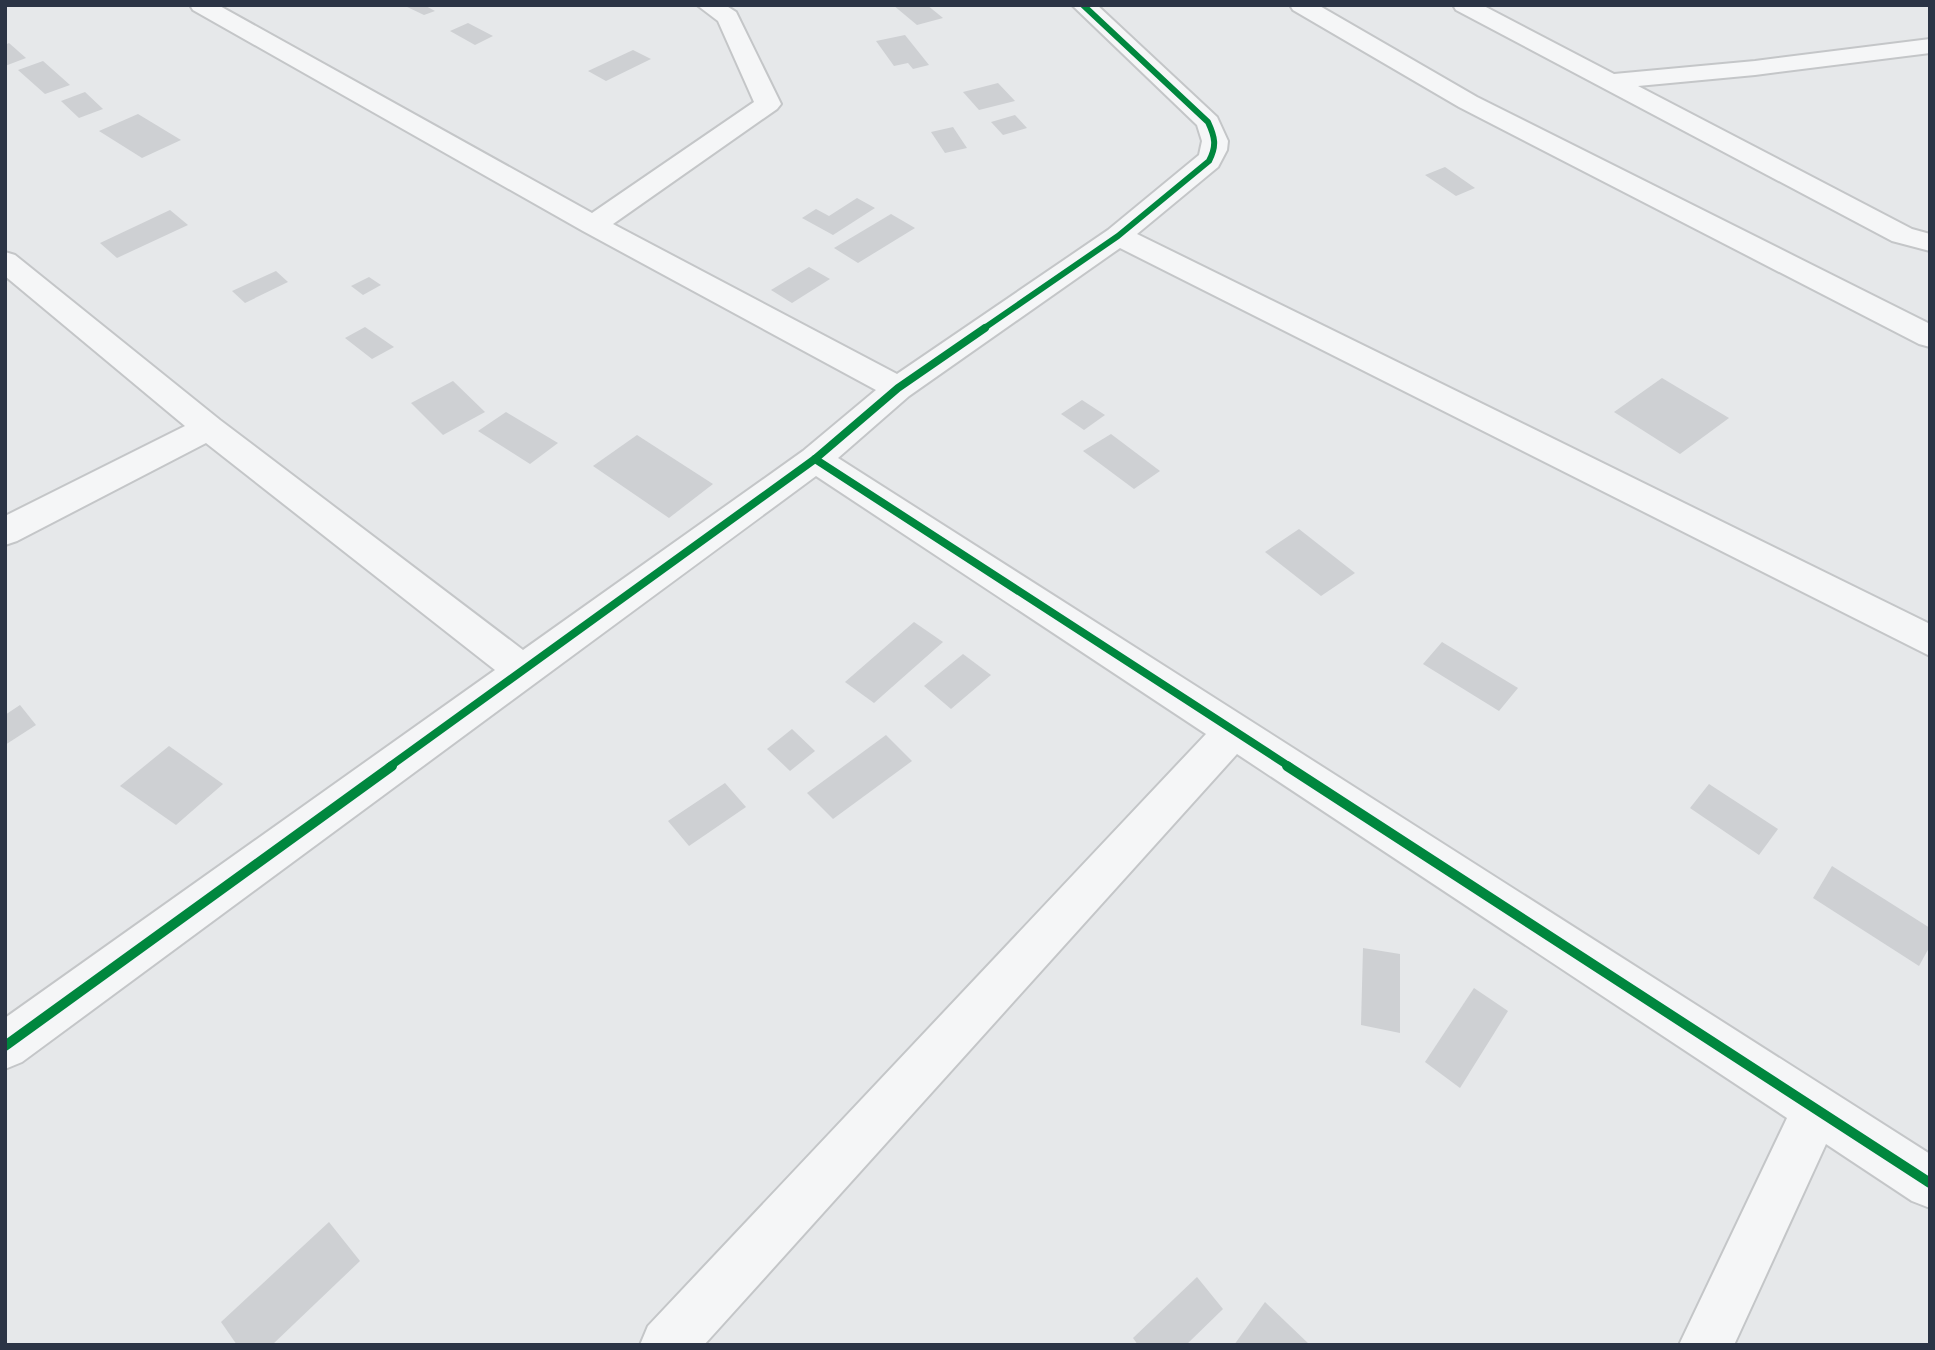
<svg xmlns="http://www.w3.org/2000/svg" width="1935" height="1350" font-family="'Asap Condensed',sans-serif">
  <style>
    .building { fill: #ced0d3 }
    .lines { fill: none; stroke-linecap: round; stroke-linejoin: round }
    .minor-casing { stroke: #c4c6c8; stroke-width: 4 }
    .minor { fill: #f5f6f7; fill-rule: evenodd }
    .cycleway-far2-casing { stroke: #f4f6f9; stroke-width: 9 }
    .cycleway-far1-casing { stroke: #f4f6f9; stroke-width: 12 }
    .cycleway-casing { stroke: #f4f6f9; stroke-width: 15 }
    .cycleway-far2 { stroke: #00873e; stroke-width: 6 }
    .cycleway-far1 { stroke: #00873e; stroke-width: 8 }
    .cycleway { stroke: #00873e; stroke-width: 10 }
  </style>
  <rect width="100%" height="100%" fill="#e6e8ea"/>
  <g class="building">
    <path d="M 403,5 L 424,5 L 435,11 L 424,15 Z"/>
    <path d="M 893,5 L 927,5 L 943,18 L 917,25 Z"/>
    <path d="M 468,23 L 493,36 L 475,45 L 450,31 Z"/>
    <path d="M 905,35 L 929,65 L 913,69 L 908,63 L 894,66 L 876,41 Z"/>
    <path d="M 9,43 L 26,58 L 5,66 L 5,45 Z"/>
    <path d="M 633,50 L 651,59 L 606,81 L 588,71 Z"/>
    <path d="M 43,61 L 70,85 L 45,94 L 18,70 Z"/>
    <path d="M 998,83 L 1015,101 L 979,110 L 963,92 Z"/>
    <path d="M 85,92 L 103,109 L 79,118 L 61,101 Z"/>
    <path d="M 138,114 L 181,140 L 142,158 L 99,131 Z"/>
    <path d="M 1015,115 L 1027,128 L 1003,135 L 991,122 Z"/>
    <path d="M 953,127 L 967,148 L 945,153 L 931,132 Z"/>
    <path d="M 1445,167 L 1475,188 L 1456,196 L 1425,175 Z"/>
    <path d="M 857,198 L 875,208 L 833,235 L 802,218 L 816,209 L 829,216 Z"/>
    <path d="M 170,210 L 188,225 L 117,258 L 100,243 Z"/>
    <path d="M 891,214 L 915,228 L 858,263 L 834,248 Z"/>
    <path d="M 809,267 L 830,279 L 792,303 L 771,290 Z"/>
    <path d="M 276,271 L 288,282 L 245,303 L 232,291 Z"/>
    <path d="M 369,277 L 381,285 L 363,295 L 351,286 Z"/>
    <path d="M 365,327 L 394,347 L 372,359 L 345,338 Z"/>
    <path d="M 1662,378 L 1729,418 L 1680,454 L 1614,412 Z"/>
    <path d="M 453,381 L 485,412 L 443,435 L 411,403 Z"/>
    <path d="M 1082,400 L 1105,415 L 1084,430 L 1061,414 Z"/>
    <path d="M 506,412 L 558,443 L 530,464 L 478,431 Z"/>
    <path d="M 1111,434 L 1160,471 L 1134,489 L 1083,451 Z"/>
    <path d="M 637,435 L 713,484 L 669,518 L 593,466 Z"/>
    <path d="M 1299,529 L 1355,573 L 1321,596 L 1265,552 Z"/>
    <path d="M 914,622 L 943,642 L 874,703 L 845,682 Z"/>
    <path d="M 1442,642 L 1518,688 L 1499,711 L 1423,664 Z"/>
    <path d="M 963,654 L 991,675 L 951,709 L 924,686 Z"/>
    <path d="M 20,705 L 36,725 L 5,745 L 5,715 Z"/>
    <path d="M 792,729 L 815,751 L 790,771 L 767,749 Z"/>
    <path d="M 886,735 L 912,761 L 833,819 L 807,793 Z"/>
    <path d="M 169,746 L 223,784 L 176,825 L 120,786 Z"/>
    <path d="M 725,783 L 746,807 L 689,846 L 668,821 Z"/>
    <path d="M 1709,784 L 1778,829 L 1759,855 L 1690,808 Z"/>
    <path d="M 1832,866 L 1930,928 L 1930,946 L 1919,966 L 1813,898 Z"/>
    <path d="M 1363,948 L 1400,954 L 1400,1033 L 1361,1025 Z"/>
    <path d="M 1474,988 L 1508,1011 L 1460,1088 L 1425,1062 Z"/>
    <path d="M 329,1222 L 360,1261 L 272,1345 L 237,1345 L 221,1322 Z"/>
    <path d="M 1197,1277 L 1223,1309 L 1186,1345 L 1138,1345 L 1133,1338 Z"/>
    <path d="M 1265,1302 L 1310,1345 L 1234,1345 Z"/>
  </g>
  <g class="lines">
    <g class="minor-casing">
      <g id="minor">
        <path d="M 190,5 L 218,5 L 592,213 L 754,102 L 718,21 L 697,5 L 725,5 L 736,12 L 781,104 L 777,109 L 613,224 L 897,374 L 1108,230 L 1199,155 L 1202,141 L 1197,125 L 1072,5 L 1097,5 L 1217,117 L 1228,141 L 1227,150 L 1218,167 L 1137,234 L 1930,624 L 1930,656 L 1120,248 L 909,396 L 838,458 L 1930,1154 L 1930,1208 L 1912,1201 L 1826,1144 L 1734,1345 L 1679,1345 L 1787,1118 L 1237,754 L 704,1345 L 640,1345 L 648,1326 L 1206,734 L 816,476 L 22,1062 L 5,1069 L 5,1018 L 495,670 L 206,443 L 17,541 L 5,545 L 5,516 L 185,426 L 5,276 L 5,252 L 15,255 L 220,420 L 523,650 L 803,451 L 876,390 L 583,231 L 193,10 Z"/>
        <path d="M 1290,5 L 1318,5 L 1477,97 L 1930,324 L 1930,347 L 1919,344 L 1459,107 L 1293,10 Z"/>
        <path d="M 1453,5 L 1482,5 L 1614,74 L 1755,61 L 1930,39 L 1930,53 L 1755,75 L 1638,86 L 1912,229 L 1930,234 L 1930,251 L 1892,241 L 1456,10 Z"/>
      </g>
    </g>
    <use href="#minor" class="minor"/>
    <g class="cycleway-far2-casing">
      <path id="cycleway-far2" d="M 983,329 L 1118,236 L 1209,161 C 1217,146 1215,137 1208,122 L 1083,5"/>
    </g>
    <g class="cycleway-far1-casing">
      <g id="cycleway-far1">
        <path d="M 815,459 L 1290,767"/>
        <path d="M 389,767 L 815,459 L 898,388 L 985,328"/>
      </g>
    </g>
    <g class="cycleway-casing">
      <g id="cycleway">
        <path d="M 1287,766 L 1930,1183"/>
        <path d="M 5,1046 L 392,766"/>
      </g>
    </g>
    <use href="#cycleway-far2" class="cycleway-far2"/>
    <use href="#cycleway-far1" class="cycleway-far1"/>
    <use href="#cycleway" class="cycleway"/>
  </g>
  <rect width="1935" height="1350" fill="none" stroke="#2b3445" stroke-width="14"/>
</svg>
